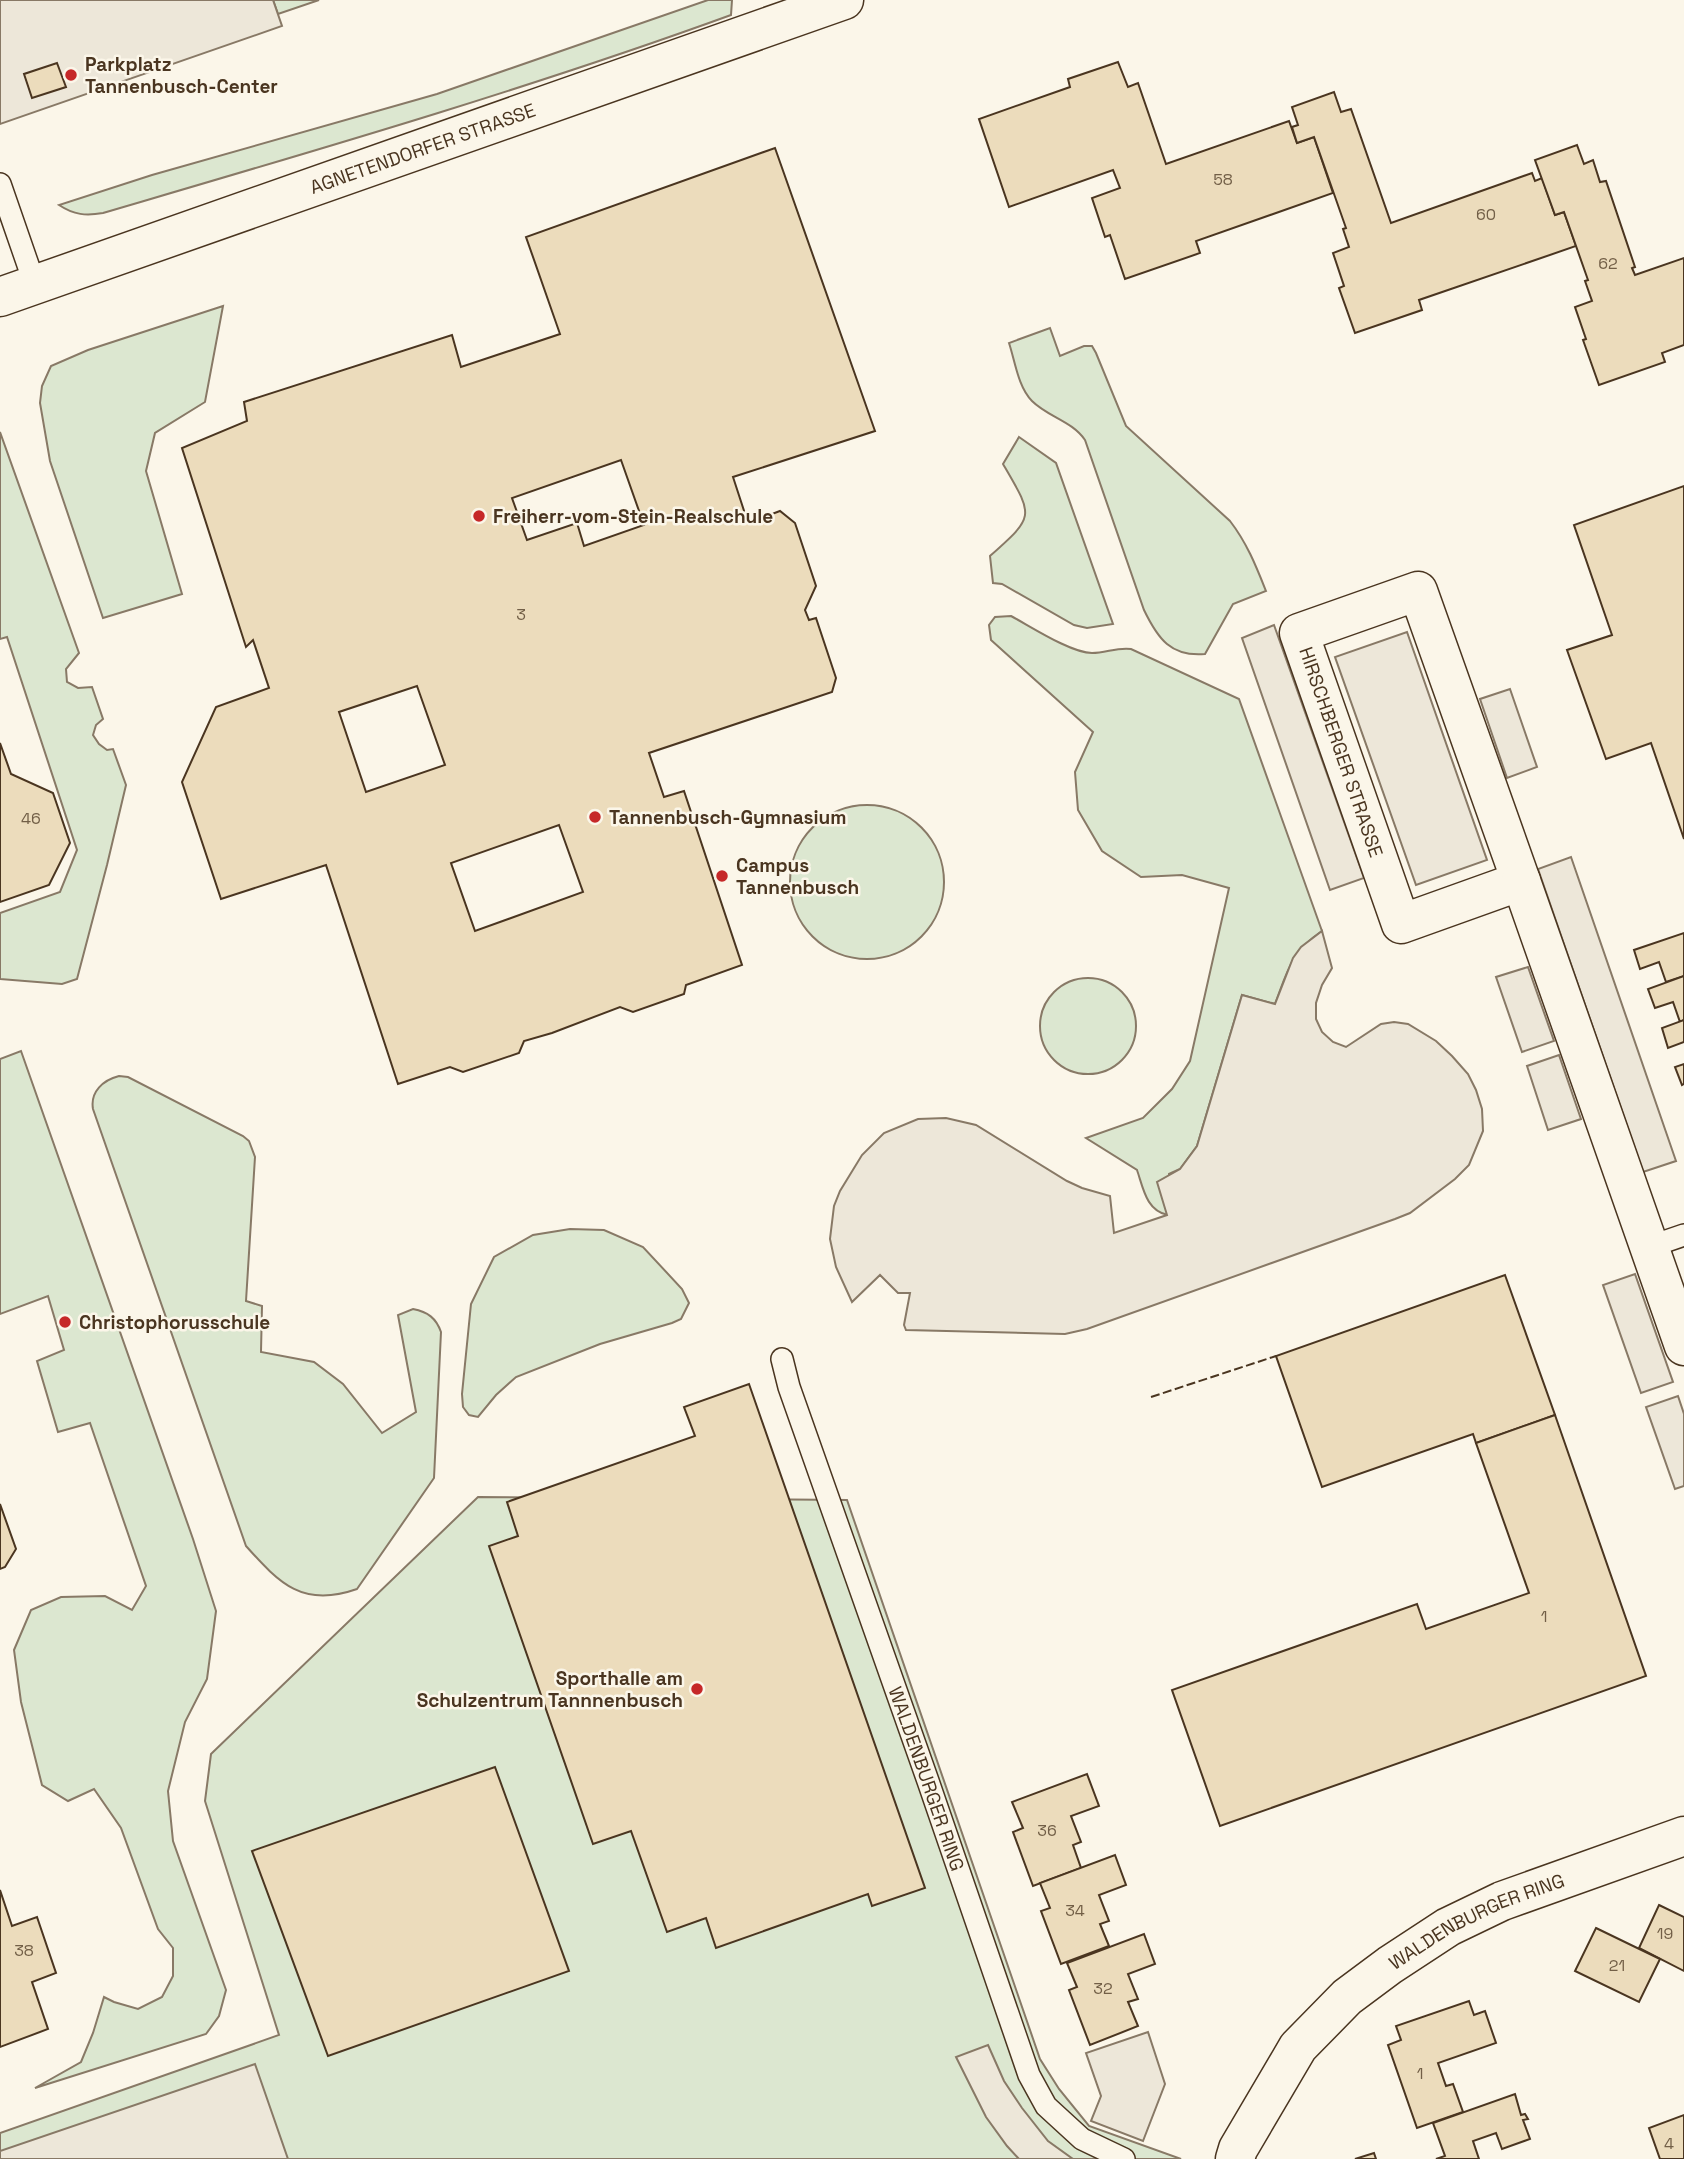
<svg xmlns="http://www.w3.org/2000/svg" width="1684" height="2159" font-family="'Space Grotesk',sans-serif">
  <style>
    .green { fill: #dce7d0; stroke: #887966; stroke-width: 2 }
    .parking { fill: #ede7d9; stroke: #887966; stroke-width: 2 }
    .building { fill: #ecdcbc; stroke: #4a3520; stroke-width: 2; fill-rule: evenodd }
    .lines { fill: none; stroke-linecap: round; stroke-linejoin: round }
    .lane-casing { stroke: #4a3520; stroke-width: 24 }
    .street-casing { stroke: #4a3520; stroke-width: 41 }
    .lane { stroke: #fbf6e9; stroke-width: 21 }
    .street { stroke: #fbf6e9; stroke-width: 38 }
    .fence { stroke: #4a3520; stroke-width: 2; stroke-dasharray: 9 3.5; stroke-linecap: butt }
    .poi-dot { fill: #c62828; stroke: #fbf6e9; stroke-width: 2.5 }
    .labels { text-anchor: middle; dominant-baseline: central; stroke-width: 5; stroke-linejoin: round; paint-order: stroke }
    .number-label { font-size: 16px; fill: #725f47 }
    .poi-label { font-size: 19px; font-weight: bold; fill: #4a3520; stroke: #fbf6e9; text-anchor: start }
    .street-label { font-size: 19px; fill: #4a3520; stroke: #fbf6e9 }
  </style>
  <rect width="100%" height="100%" fill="#fbf6e9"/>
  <g class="green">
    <path d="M 273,0 L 319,0 L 278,14 Z"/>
    <path d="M 708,0 L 732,0 L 731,15 C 525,90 314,151 103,213 C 86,216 74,215 59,205 L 152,175 L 437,94 Z"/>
    <path d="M 223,306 L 205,402 L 155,433 L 146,471 L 182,594 L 103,618 L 50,461 L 40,403 L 42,386 L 51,366 L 88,350 Z"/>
    <path d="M 1050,328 L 1060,356 L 1084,346 L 1092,346 L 1096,353 L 1126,426 L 1230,521 C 1247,543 1256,566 1266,591 L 1233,604 L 1205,654 C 1171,657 1158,639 1144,610 L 1085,440 C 1072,421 1048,417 1032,401 C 1018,387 1015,361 1009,343 Z"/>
    <path d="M 0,432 L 79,653 L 66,669 L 67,682 L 78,688 L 92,687 L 103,719 L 96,725 L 93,735 L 99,744 L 107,750 L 113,749 L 126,785 L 107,865 L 77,979 L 62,984 L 0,979 L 0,913 L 60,892 L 77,850 L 7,637 L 0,639 Z"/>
    <path d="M 1019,437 L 1056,463 L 1113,624 L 1087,628 L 1074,625 L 1002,584 L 993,583 L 990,556 C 1035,516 1034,517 1003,464 Z"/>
    <path d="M 1011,616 C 1030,626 1071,653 1092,653 C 1106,653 1117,647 1131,649 L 1239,699 L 1322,931 C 1291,952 1288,970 1275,1004 L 1242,995 L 1197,1146 L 1180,1169 L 1169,1174 L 1168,1215 C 1146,1211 1143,1187 1137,1170 L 1086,1138 L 1143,1118 L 1172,1089 L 1190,1061 L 1229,888 L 1182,875 L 1141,877 L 1102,851 L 1078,810 L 1075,772 L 1093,732 L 991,640 L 989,625 L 995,617 Z"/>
    <circle cx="867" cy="882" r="77"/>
    <circle cx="1088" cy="1026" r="48"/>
    <path d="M 21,1051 L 193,1539 L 216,1611 L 207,1679 L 185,1722 L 168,1791 L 173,1841 L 226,1990 L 219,2016 L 206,2034 L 35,2088 L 81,2062 L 93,2033 L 104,1997 L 114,2002 L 138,2009 L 162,1997 L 173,1976 L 173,1948 L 158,1929 L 121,1828 L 94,1789 L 68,1801 L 42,1785 L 21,1702 L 14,1650 L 31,1610 L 61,1597 L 105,1596 L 132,1610 L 146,1586 L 90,1423 L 58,1432 L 37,1361 L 64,1350 L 48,1296 L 0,1314 L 0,1059 Z"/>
    <path d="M 119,1076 L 128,1077 L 243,1136 L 249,1141 L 255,1157 L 246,1301 L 262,1306 L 261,1352 L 314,1362 L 343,1384 L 382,1433 L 416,1412 L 398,1315 L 413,1309 C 428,1312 436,1318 441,1332 L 434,1478 L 357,1589 C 303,1608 280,1584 246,1546 L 93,1109 C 90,1092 103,1080 119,1076 Z"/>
    <path d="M 570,1229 L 604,1230 L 643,1247 L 682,1289 L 689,1303 L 681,1319 L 672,1323 L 600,1344 L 516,1377 L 496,1395 L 478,1417 L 469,1415 L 463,1407 L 462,1394 L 471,1304 L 494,1257 L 533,1235 Z"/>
    <path d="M 478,1497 L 847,1500 L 1040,2059 L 1059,2089 L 1089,2126 L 1181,2159 L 0,2159 L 0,2133 L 279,2035 L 205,1801 L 211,1754 Z"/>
  </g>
  <g class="parking">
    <path d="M 0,0 L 273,0 L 282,26 L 0,124 Z"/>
    <path d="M 1274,625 L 1364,878 L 1330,890 L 1242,638 Z"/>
    <path d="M 1407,632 L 1487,860 L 1416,885 L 1335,657 Z"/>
    <path d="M 1510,689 L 1537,767 L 1507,778 L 1480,699 Z"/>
    <path d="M 1571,857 L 1676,1161 L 1643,1172 L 1538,869 Z"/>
    <path d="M 1322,931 L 1332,968 L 1322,985 L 1316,1003 L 1316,1019 L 1322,1032 L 1333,1042 L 1346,1047 L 1381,1024 L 1394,1022 L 1408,1024 L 1436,1041 L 1452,1056 L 1468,1074 L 1476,1090 L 1482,1109 L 1483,1131 L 1469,1165 L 1455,1179 L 1410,1213 L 1395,1219 L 1087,1329 L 1065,1334 L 906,1330 L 904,1325 L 910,1293 L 898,1293 L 880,1275 L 852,1302 L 836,1267 L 830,1239 L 834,1206 L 840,1191 L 862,1155 L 884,1133 L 918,1119 L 946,1118 L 976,1125 L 1067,1181 L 1082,1188 L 1110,1196 L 1114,1233 L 1167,1215 L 1157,1182 L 1180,1169 L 1197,1146 L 1242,995 L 1275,1004 L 1293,958 L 1301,947 Z"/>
    <path d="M 1528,967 L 1554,1041 L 1522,1052 L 1496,977 Z"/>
    <path d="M 1559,1055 L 1581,1119 L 1548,1130 L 1527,1066 Z"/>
    <path d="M 1635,1274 L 1673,1382 L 1641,1393 L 1603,1285 Z"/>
    <path d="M 1678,1396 L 1684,1414 L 1684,1486 L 1675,1489 L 1646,1407 Z"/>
    <path d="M 1148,2032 L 1165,2084 L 1143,2141 L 1091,2121 L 1101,2096 L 1086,2053 Z"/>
    <path d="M 988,2045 L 1004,2081 L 1022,2108 L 1048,2141 L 1073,2159 L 1019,2159 L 1007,2146 L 986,2117 L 956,2057 Z"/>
    <path d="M 255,2064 L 288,2159 L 0,2159 L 0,2151 Z"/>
  </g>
  <g class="building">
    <path d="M 1118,62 L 1128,87 L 1138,83 L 1166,164 L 1289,121 L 1297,143 L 1314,137 L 1333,193 L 1196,241 L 1200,253 L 1125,279 L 1110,235 L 1105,237 L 1092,198 L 1120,188 L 1113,170 L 1009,207 L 979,119 L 1070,87 L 1068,79 Z"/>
    <path d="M 57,63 L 66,87 L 32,98 L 24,74 Z"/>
    <path d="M 1334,92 L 1341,112 L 1351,109 L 1391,223 L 1532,173 L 1535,181 L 1542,178 L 1555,215 L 1564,212 L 1576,246 L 1419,300 L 1422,310 L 1355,333 L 1339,288 L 1344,286 L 1333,253 L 1349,247 L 1343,229 L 1346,228 L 1314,137 L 1297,143 L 1292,127 L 1298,125 L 1292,107 Z"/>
    <path d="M 1577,145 L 1584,164 L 1593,160 L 1600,182 L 1606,181 L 1635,267 L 1632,268 L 1635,275 L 1684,258 L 1684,345 L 1662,353 L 1665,362 L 1599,385 L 1583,340 L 1586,339 L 1575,307 L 1592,301 L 1585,281 L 1588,280 L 1564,212 L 1555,215 L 1535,160 Z"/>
    <path d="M 775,148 L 875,431 L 733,477 L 748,523 L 780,511 L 795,523 L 816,586 L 805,610 L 809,620 L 816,618 L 836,678 L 832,692 L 649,753 L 664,797 L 684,791 L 742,965 L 686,985 L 684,994 L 633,1012 L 620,1007 L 552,1033 L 524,1041 L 519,1053 L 463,1072 L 450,1067 L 398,1084 L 326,865 L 221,899 L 182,782 L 216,707 L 269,688 L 253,640 L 246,647 L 182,448 L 247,421 L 244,402 L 452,335 L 461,367 L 560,334 L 526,237 ZM 621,460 L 644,525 L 584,546 L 577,523 L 527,540 L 512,498 ZM 417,686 L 445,765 L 366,792 L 339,712 ZM 559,825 L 583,892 L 475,931 L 451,863 Z"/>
    <path d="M 1684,486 L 1684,839 L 1651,743 L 1606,759 L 1567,650 L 1612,635 L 1574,525 Z"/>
    <path d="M 0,743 L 11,774 L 53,793 L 70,843 L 49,885 L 0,902 Z"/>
    <path d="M 1684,933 L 1684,976 L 1666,982 L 1659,962 L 1640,969 L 1634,950 Z"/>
    <path d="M 1684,976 L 1684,1020 L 1680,1022 L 1673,1002 L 1655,1008 L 1648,989 Z"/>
    <path d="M 1684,1020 L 1684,1042 L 1668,1048 L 1662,1028 Z"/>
    <path d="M 1684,1064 L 1684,1084 L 1682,1085 L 1675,1067 Z"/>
    <path d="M 1505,1275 L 1555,1415 L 1476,1443 L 1473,1434 L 1322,1487 L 1276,1356 Z"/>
    <path d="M 749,1384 L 925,1888 L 872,1906 L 868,1894 L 716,1948 L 706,1918 L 667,1932 L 631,1831 L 593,1844 L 489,1546 L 518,1536 L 507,1502 L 695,1436 L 684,1407 Z"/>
    <path d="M 1555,1415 L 1646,1676 L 1220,1826 L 1172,1690 L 1417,1604 L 1426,1629 L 1529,1593 L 1476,1443 Z"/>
    <path d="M 0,1504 L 16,1549 L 5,1567 L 0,1569 Z"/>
    <path d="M 495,1767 L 569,1971 L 328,2056 L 252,1851 Z"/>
    <path d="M 1087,1774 L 1099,1806 L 1071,1816 L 1081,1842 L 1073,1845 L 1081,1868 L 1033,1886 L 1013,1832 L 1023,1828 L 1012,1802 Z"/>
    <path d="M 1115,1855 L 1126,1885 L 1099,1895 L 1109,1921 L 1100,1924 L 1109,1946 L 1061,1964 L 1041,1911 L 1050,1908 L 1040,1883 Z"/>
    <path d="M 0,1890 L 12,1926 L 37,1917 L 56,1973 L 32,1982 L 48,2029 L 0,2047 Z"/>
    <path d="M 1659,1905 L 1684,1917 L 1684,1971 L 1639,1948 Z"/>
    <path d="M 1596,1928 L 1660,1959 L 1639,2002 L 1575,1971 Z"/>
    <path d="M 1144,1934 L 1155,1964 L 1128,1974 L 1138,1999 L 1128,2002 L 1138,2026 L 1090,2045 L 1069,1990 L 1077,1987 L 1067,1963 Z"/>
    <path d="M 1469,2001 L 1474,2015 L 1485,2011 L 1496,2043 L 1438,2063 L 1446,2086 L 1453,2084 L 1463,2112 L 1417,2128 L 1388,2045 L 1401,2040 L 1396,2026 Z"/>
    <path d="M 1515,2094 L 1521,2115 L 1525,2114 L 1528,2119 L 1523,2120 L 1530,2139 L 1502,2149 L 1496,2133 L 1473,2141 L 1479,2159 L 1436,2159 L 1445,2156 L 1433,2123 Z"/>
    <path d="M 1684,2115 L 1684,2159 L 1660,2159 L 1649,2128 Z"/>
    <path d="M 1374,2153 L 1376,2159 L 1355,2159 Z"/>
  </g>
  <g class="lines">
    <g class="lane-casing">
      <g id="lane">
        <path d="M 0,184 L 35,285"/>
        <path d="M 1649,1247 L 1684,1235"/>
        <path id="s1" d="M 782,1359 L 789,1387 L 928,1781 L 1029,2075 L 1046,2106 L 1082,2139 L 1124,2159"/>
      </g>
    </g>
    <g class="street-casing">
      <g id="street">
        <path id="s2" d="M 0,297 L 844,0"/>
        <path d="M 1418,591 L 1521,881 L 1401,924 L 1299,633 Z"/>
        <path d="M 1521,881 L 1684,1346"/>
        <path id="s3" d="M 1235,2159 L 1238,2149 L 1298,2047 L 1347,1997 L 1390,1965 L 1448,1927 L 1502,1901 L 1684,1836"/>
      </g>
    </g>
    <use href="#lane" class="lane"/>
    <use href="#street" class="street"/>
    <path class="fence" d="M 1151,1397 L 1276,1356"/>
  </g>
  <g class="poi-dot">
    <circle cx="71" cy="75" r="7"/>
    <circle cx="479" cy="516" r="7"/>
    <circle cx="595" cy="817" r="7"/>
    <circle cx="722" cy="876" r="7"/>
    <circle cx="65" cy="1322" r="7"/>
    <circle cx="697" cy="1689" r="7"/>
  </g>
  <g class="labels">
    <g class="number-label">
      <text x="1223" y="179">58</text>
      <text x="1486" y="214">60</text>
      <text x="1608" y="263">62</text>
      <text x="521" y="614">3</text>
      <text x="31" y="818">46</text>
      <text x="1544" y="1616">1</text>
      <text x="1047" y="1830">36</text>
      <text x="1075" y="1910">34</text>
      <text x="1665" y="1933">19</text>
      <text x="24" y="1950">38</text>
      <text x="1617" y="1965">21</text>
      <text x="1103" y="1988">32</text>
      <text x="1420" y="2073">1</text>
      <text x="1669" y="2143">4</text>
    </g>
    <g class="poi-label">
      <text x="85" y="64">Parkplatz<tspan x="85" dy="22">Tannenbusch-Center</tspan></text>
      <text x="493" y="516">Freiherr-vom-Stein-Realschule</text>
      <text x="609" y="817">Tannenbusch-Gymnasium</text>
      <text x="736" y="865">Campus<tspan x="736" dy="22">Tannenbusch</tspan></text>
      <text x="79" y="1322">Christophorusschule</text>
      <text x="683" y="1678" text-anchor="end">Sporthalle am<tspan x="683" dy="22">Schulzentrum Tannnenbusch</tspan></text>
    </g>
    <g class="street-label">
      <text stroke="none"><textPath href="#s2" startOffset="448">AGNETENDORFER STRASSE</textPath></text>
      <text transform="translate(1341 752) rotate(71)">HIRSCHBERGER STRASSE</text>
      <text stroke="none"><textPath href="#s1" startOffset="444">WALDENBURGER RING</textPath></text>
      <text stroke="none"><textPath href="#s3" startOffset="350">WALDENBURGER RING</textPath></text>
    </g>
  </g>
</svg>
